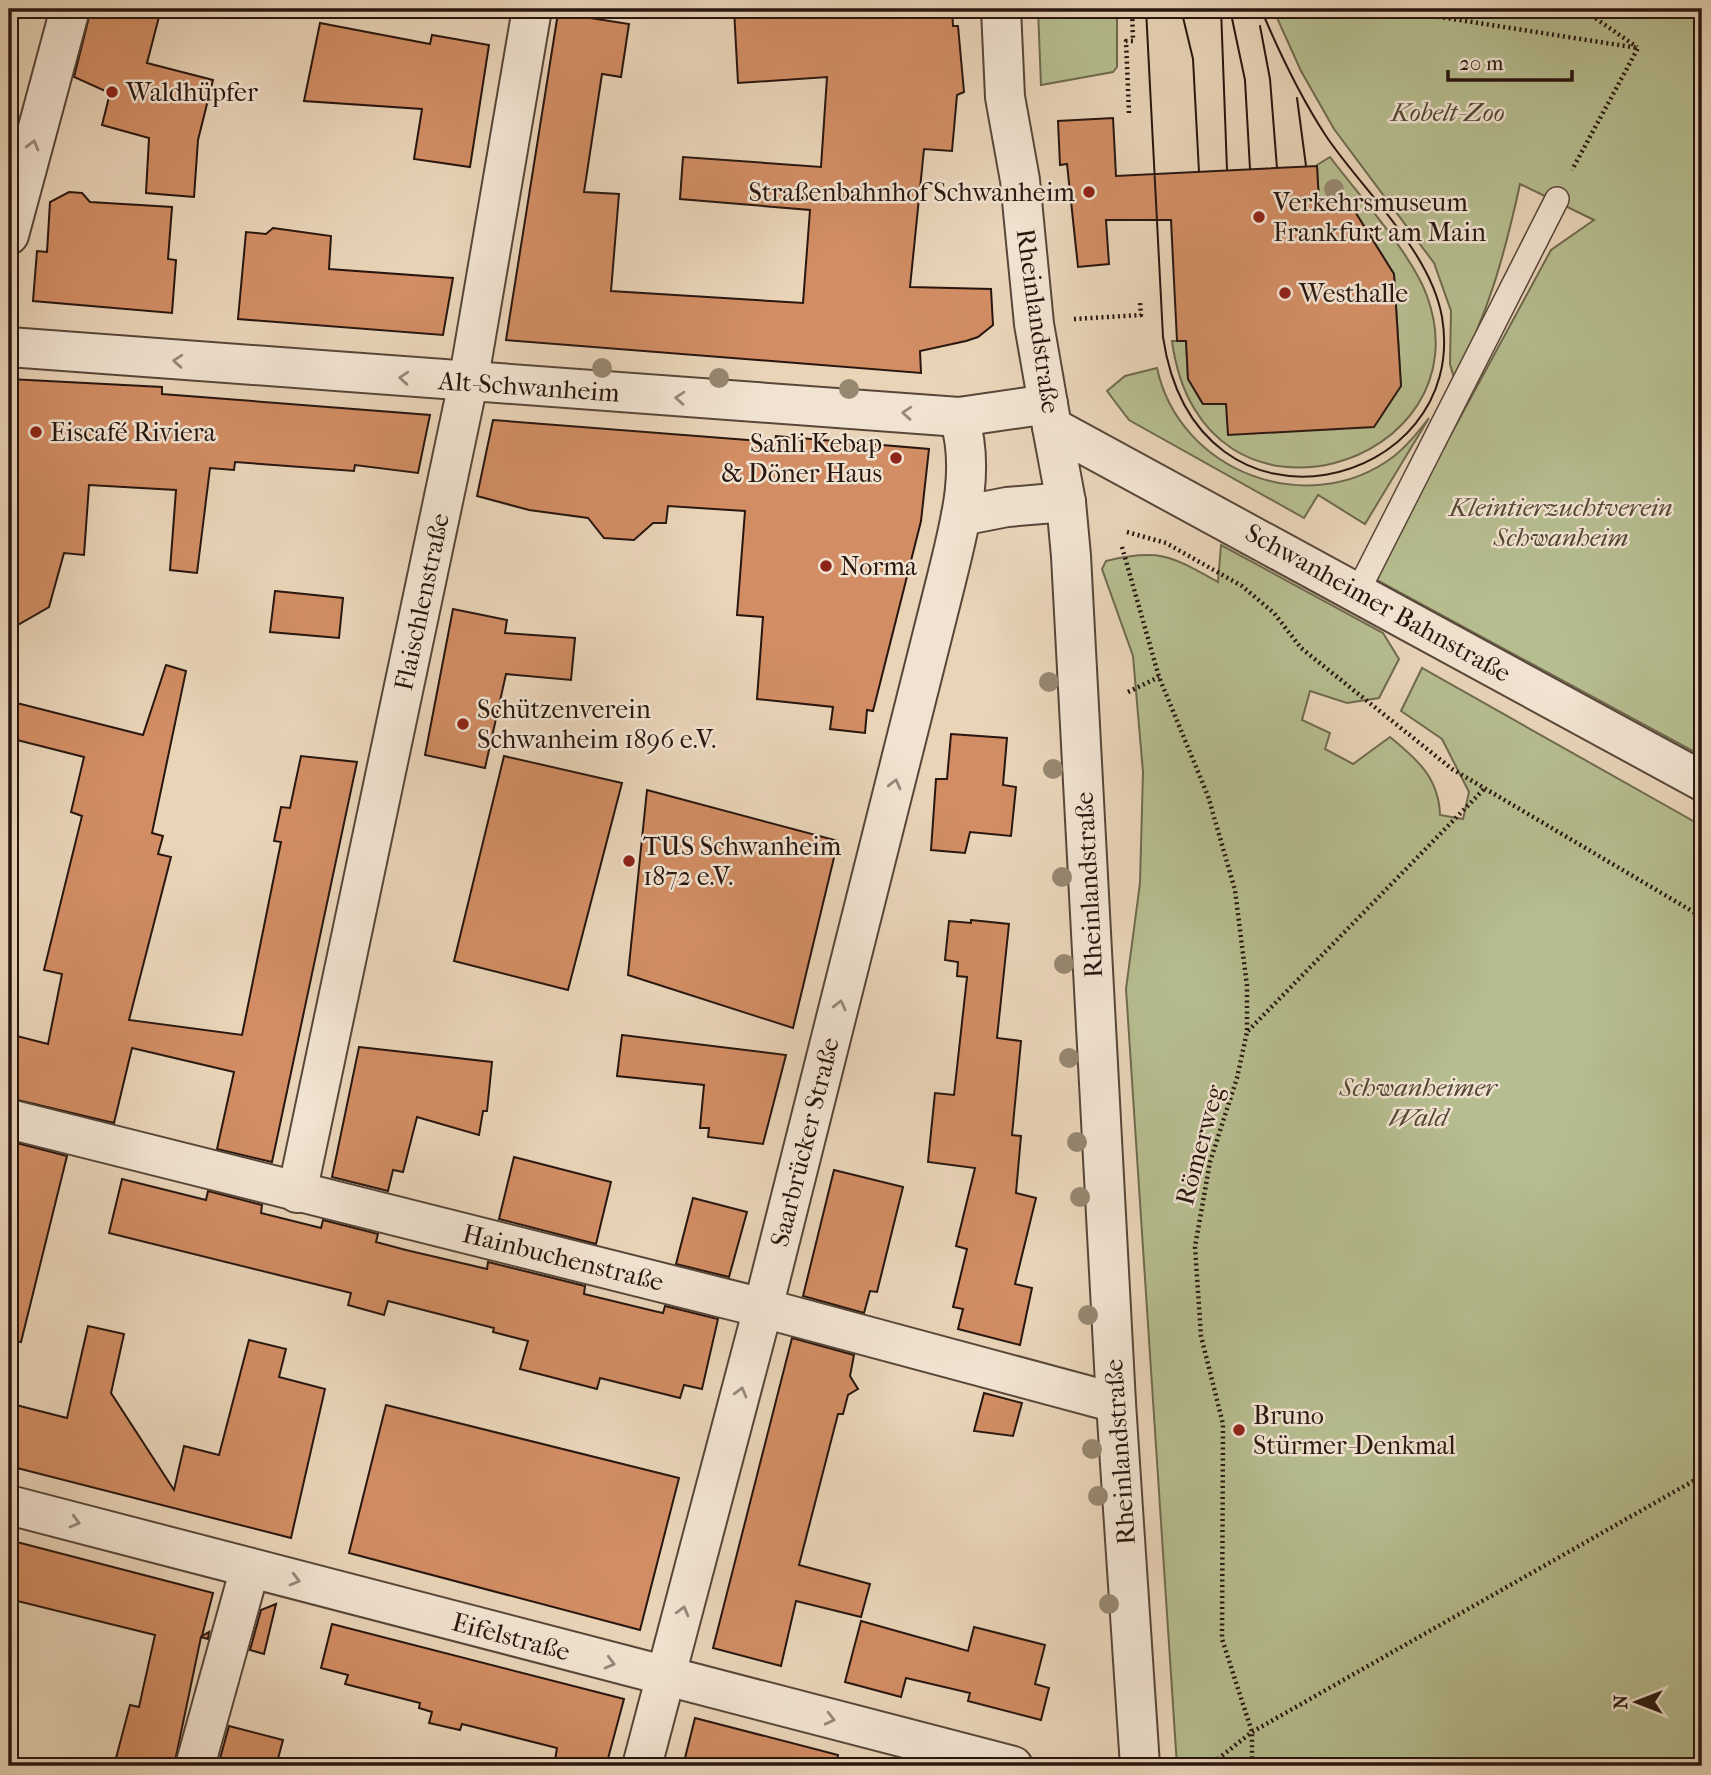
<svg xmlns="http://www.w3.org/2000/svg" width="1711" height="1775" font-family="'IM FELL French Canon',serif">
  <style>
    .green { fill: #b6bd8f; stroke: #6f6a4f; stroke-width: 2 }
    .building { fill: #d28d64; stroke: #28160f; stroke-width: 2 }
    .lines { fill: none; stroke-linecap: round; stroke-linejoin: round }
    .service-casing { stroke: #584639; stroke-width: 26 }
    .minor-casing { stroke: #584639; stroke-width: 42 }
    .tertiary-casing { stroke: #584639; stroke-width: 42 }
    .path { stroke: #28160f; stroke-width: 4.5; stroke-dasharray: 2 3.5; stroke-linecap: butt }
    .service { stroke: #f1e3d1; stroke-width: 23 }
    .minor { stroke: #f1e3d1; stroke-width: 38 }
    .tertiary { stroke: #f1e3d1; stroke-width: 38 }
    .tram { stroke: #28160f; stroke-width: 2 }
    .tree { fill: #968770 }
    .oneway { stroke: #97877a }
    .poi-dot { fill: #8f2418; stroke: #f1e3d1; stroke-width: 2.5 }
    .labels { text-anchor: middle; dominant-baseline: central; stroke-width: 5; stroke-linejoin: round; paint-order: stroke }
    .poi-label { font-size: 26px; fill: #28160f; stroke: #f1e3d1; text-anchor: start }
    .park-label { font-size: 26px; font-style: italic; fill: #534835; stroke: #f1e3d1 }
    .street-label { font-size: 26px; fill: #28160f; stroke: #f1e3d1 }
  </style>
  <rect width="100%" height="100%" fill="#e9d4b8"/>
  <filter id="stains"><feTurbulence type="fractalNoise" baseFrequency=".00286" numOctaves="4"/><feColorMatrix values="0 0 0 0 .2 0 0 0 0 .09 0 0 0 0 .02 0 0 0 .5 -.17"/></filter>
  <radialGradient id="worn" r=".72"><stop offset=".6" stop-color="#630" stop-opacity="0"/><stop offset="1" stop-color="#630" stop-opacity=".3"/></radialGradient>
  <g class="green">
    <path d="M 1038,9 L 1117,9 L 1117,67 L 1113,72 L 1041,85 Z"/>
    <path d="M 1273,9 L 1702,9 L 1702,756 L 1373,578 L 1551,250 L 1594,220 L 1520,184 C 1505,253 1488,316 1454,378 L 1450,364 L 1451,311 L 1434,263 L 1334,129 L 1301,71 Z"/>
    <path d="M 1330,157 C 1358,194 1412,254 1427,296 C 1489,466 1201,557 1172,341 L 1186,341 L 1188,379 L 1202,403 L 1401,386 L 1394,274 L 1349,202 L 1319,202 L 1317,165 Z"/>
    <path d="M 1157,368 C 1179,471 1307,521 1393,457 C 1407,446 1418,432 1429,418 L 1365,524 L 1318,495 L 1304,518 L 1129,420 L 1107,391 L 1125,376 Z"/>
    <path d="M 1221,545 L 1383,633 L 1399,659 L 1379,698 L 1347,703 L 1310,691 L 1302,720 L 1330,733 L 1325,749 L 1353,764 L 1390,737 C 1417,759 1439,778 1440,815 L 1463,819 L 1469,792 L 1442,739 L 1401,711 L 1422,668 L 1702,826 L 1702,1766 L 1177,1766 L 1126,989 L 1140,883 L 1143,772 L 1133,656 L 1102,569 L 1106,561 C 1160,548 1171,556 1218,582 Z"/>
  </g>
  <g class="building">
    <path d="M 91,9 L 161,9 L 147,63 L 213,80 L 198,140 L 194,197 L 146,193 L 149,138 L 102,125 L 110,93 L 74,77 Z"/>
    <path d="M 734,9 L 952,9 L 953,26 L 958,26 L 964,92 L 957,95 L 952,151 L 924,149 L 910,287 L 991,289 L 993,325 L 978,337 L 966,341 L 920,351 L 921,373 L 506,340 L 558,13 L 629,24 L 621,77 L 602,74 L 584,192 L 619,194 L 611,291 L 803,303 L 810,210 L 680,199 L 683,157 L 821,167 L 827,77 L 738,83 Z"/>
    <path d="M 320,23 L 430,44 L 432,35 L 489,45 L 470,167 L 414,159 L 422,109 L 304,101 Z"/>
    <path d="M 1113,118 L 1116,176 L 1317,166 L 1319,202 L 1349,202 L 1394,274 L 1401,386 L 1374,427 L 1228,435 L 1226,404 L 1203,404 L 1188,379 L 1186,341 L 1177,341 L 1171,220 L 1106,220 L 1109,264 L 1078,267 L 1067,164 L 1060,165 L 1058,121 Z"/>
    <path d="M 69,192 L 82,193 L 90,202 L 172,207 L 168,259 L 176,260 L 172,313 L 33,301 L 37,251 L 47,252 L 50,202 Z"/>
    <path d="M 273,228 L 331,236 L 329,269 L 453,278 L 443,335 L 238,319 L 246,232 L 266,234 Z"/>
    <path d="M 9,379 L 162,387 L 162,394 L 430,415 L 418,473 L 355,465 L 354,471 L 235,462 L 234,470 L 210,468 L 197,573 L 170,570 L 176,490 L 89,485 L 84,555 L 64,553 L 49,607 L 9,630 Z"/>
    <path d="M 493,420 L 775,442 L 776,436 L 929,449 L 921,521 L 873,711 L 867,710 L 865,733 L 830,729 L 833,707 L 757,699 L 763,617 L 737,615 L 745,511 L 668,506 L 666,523 L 653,523 L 634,540 L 604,538 L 588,518 L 529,510 L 477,496 Z"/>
    <path d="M 275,591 L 343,598 L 339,638 L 270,632 Z"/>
    <path d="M 453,609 L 507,620 L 505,633 L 575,638 L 571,680 L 506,674 L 485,768 L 425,755 Z"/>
    <path d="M 166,665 L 186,671 L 152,833 L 163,836 L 158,854 L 171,857 L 129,1020 L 242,1035 L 281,842 L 274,841 L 281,807 L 290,808 L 301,756 L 357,762 L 272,1162 L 217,1149 L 234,1072 L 132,1048 L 114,1123 L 9,1098 L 9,1034 L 48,1044 L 62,974 L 44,970 L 82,816 L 71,812 L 84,757 L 9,738 L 9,701 L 143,735 Z"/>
    <path d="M 951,734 L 1007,738 L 1003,785 L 1016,787 L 1011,836 L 970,832 L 965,853 L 931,850 L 936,779 L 947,779 Z"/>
    <path d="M 504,756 L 622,783 L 568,990 L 454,961 Z"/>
    <path d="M 647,790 L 838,841 L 793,1028 L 628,975 Z"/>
    <path d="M 971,920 L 1009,924 L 997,1038 L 1021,1041 L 1012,1135 L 1021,1136 L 1016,1193 L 1036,1198 L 1015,1284 L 1032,1288 L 1020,1345 L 958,1329 L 963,1309 L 953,1307 L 967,1249 L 956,1246 L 975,1168 L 928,1162 L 935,1093 L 954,1095 L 967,977 L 957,976 L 958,962 L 945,960 L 949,921 L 971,923 Z"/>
    <path d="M 622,1035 L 786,1055 L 763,1144 L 708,1137 L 709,1128 L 700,1128 L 704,1085 L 617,1076 Z"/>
    <path d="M 359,1047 L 492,1062 L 487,1111 L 483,1111 L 479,1135 L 417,1117 L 403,1172 L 393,1170 L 388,1191 L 332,1177 Z"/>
    <path d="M 9,1141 L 67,1156 L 21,1342 L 9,1340 Z"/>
    <path d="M 514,1157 L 611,1182 L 596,1244 L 499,1219 Z"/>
    <path d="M 834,1170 L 903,1187 L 877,1292 L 870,1291 L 864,1313 L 803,1296 Z"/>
    <path d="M 122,1179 L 206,1200 L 208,1191 L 262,1205 L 261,1213 L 321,1228 L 323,1220 L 378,1234 L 376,1242 L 406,1250 L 487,1269 L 488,1262 L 585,1286 L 584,1294 L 654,1311 L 663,1313 L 665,1306 L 718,1319 L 702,1389 L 684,1385 L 680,1398 L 600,1378 L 597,1389 L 520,1369 L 528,1341 L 493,1332 L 494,1328 L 388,1301 L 384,1315 L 348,1305 L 351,1293 L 109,1233 Z"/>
    <path d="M 693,1198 L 747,1212 L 729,1277 L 676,1264 Z"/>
    <path d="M 88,1326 L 124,1334 L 111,1393 L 174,1490 L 184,1446 L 219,1455 L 249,1340 L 286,1349 L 279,1377 L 325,1389 L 291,1538 L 9,1466 L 9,1436 L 16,1405 L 67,1418 Z"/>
    <path d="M 792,1338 L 854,1355 L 850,1376 L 858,1389 L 848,1395 L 843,1414 L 838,1414 L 799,1565 L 870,1584 L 861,1617 L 796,1601 L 781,1666 L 713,1648 Z"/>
    <path d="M 984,1393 L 1022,1403 L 1013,1436 L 974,1431 Z"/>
    <path d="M 386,1405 L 679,1478 L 640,1630 L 349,1553 Z"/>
    <path d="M 9,1540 L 213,1593 L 202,1636 L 209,1632 L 208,1639 L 201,1637 L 174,1766 L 133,1766 L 115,1762 L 130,1705 L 139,1707 L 155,1635 L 9,1599 Z"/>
    <path d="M 276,1604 L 264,1654 L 250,1650 L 261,1610 Z"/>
    <path d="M 861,1621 L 968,1651 L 974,1627 L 1045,1645 L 1035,1684 L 1049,1688 L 1041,1720 L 968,1701 L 970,1693 L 906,1678 L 901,1697 L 845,1682 Z"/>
    <path d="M 332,1624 L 624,1699 L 606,1766 L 554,1766 L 557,1748 L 462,1724 L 460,1730 L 429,1723 L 432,1712 L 419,1708 L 420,1703 L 345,1684 L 348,1675 L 321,1668 Z"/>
    <path d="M 695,1718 L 838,1755 L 837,1766 L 683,1766 Z"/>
    <path d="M 229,1726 L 283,1740 L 276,1766 L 218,1766 Z"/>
  </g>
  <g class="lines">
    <g class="service-casing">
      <path id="service" d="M 1358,591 L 1557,199"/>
    </g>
    <g class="minor-casing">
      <g id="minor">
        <path d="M 9,235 L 70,9"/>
        <path d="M 9,347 L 959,417 L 1048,404"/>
        <path d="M 1052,427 L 1066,502 L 1071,556 L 1116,1403 L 1140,1766"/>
        <path d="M 961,516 L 1007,507 L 1066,502"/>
        <path d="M 9,1119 L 763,1308 L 1116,1403"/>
        <path d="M 297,1193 L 468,383 L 532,9"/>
        <path d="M 9,1505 L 1013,1766"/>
        <path d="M 195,1766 L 250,1568"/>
        <path d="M 642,1766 L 763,1308 L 946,581 C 959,527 976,471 959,417"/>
      </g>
    </g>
    <g class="tertiary-casing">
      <path id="tertiary" d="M 1001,9 L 1005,97 L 1020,180 L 1034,324 L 1052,427 L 1702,781"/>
    </g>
    <g class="path">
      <path d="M 1389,9 L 1638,48 L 1572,170"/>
      <path d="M 1582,9 L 1637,47"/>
      <path d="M 1129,113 L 1126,41 L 1133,41 L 1132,9"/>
      <path d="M 1074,319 L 1141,315 L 1140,303"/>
      <path d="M 1127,532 L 1166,543 L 1242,586 L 1274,613 L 1301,648 L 1452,769 L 1702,917"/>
      <path d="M 1122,547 L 1159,677 L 1208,796 L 1235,890 L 1247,986 L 1247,1032 L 1237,1078 L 1210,1162 L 1195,1247 L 1201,1336 L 1223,1424 L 1222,1639 L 1252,1732 L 1252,1766"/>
      <path d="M 1128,692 L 1159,677"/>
      <path d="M 1248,1031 L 1485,788"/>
      <path d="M 1209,1766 L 1252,1732 L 1702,1476"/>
    </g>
    <use href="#service" class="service"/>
    <use href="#minor" class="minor"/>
    <use href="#tertiary" class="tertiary"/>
    <g class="tram">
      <path d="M 1146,9 L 1163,337 C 1196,559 1471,489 1442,317 C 1430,250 1363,191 1326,136 C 1300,96 1279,52 1261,9"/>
      <path d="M 1181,9 L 1193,59 L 1199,172"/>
      <path d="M 1221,9 L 1227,170"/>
      <path d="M 1230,9 L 1245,80 L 1250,169"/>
      <path d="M 1260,26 L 1270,79 L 1277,168"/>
      <path d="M 1297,98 L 1306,166"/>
    </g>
  </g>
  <g class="tree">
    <circle cx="1334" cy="189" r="10"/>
    <circle cx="602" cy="368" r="10"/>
    <circle cx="719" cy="378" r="10"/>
    <circle cx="849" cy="389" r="10"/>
    <circle cx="1049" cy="682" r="10"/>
    <circle cx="1053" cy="769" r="10"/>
    <circle cx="1062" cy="877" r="10"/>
    <circle cx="1064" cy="964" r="10"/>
    <circle cx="1069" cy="1058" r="10"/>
    <circle cx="1077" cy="1142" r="10"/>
    <circle cx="1080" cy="1197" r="10"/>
    <circle cx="1088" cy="1315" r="10"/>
    <circle cx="1092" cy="1449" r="10"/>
    <circle cx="1098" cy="1496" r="10"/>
    <circle cx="1109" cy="1604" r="10"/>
  </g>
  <defs><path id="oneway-chevron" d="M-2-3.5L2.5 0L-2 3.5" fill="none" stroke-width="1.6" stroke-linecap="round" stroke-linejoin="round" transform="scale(1.75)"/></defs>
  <g class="oneway">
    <use href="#oneway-chevron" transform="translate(33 145) rotate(-75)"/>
    <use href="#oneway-chevron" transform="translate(178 361) rotate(-176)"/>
    <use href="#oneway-chevron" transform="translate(404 378) rotate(-176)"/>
    <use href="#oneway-chevron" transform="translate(680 398) rotate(-176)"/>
    <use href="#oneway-chevron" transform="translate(907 413) rotate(-176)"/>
    <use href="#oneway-chevron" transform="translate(895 784) rotate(-76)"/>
    <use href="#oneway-chevron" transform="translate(840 1005) rotate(-76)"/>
    <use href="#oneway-chevron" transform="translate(741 1392) rotate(-75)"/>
    <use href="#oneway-chevron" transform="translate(75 1522) rotate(15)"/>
    <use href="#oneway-chevron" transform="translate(295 1580) rotate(15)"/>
    <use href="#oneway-chevron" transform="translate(683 1611) rotate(-75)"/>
    <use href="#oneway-chevron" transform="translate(610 1663) rotate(15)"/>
    <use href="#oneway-chevron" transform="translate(830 1719) rotate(14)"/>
  </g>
  <g class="poi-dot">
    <circle cx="112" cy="92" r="7"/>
    <circle cx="1089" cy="192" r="7"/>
    <circle cx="1259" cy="217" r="7"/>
    <circle cx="1285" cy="293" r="7"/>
    <circle cx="36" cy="432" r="7"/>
    <circle cx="896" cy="458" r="7"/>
    <circle cx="826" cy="566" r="7"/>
    <circle cx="463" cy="724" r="7"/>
    <circle cx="629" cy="861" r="7"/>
    <circle cx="1239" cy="1430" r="7"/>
  </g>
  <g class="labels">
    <g class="poi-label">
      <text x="126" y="92">Waldhüpfer</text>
      <text x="1075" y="192" text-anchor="end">Straßenbahnhof Schwanheim</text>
      <text x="1273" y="202">Verkehrsmuseum<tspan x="1273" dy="30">Frankfurt am Main</tspan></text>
      <text x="1299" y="293">Westhalle</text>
      <text x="50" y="432">Eiscafé Riviera</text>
      <text x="882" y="443" text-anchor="end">Sanli Kebap<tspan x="882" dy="30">&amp; Döner Haus</tspan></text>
      <text x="840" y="566">Norma</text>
      <text x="477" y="709">Schützenverein<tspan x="477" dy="30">Schwanheim 1896 e.V.</tspan></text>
      <text x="643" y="846">TUS Schwanheim<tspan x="643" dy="30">1872 e.V.</tspan></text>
      <text x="1253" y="1415">Bruno<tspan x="1253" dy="30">Stürmer-Denkmal</tspan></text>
    </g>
    <g class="park-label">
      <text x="1448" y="112">Kobelt-Zoo</text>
      <text x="1561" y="507">Kleintierzuchtverein<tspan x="1561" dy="30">Schwanheim</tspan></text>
      <text x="1418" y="1087">Schwanheimer<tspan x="1418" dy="30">Wald</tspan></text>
    </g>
    <g class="street-label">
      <text transform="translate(1038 321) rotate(82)">Rheinlandstraße</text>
      <text transform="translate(529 387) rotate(4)">Alt-Schwanheim</text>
      <text transform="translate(422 602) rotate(-78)">Flaischlenstraße</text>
      <text transform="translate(1378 603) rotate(29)">Schwanheimer Bahnstraße</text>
      <text transform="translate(1089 885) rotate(-93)">Rheinlandstraße</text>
      <text transform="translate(805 1142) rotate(-76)">Saarbrücker Straße</text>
      <text transform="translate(1200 1145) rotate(-75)">Römerweg</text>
      <text transform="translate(563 1258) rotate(14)">Hainbuchenstraße</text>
      <text transform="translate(1120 1452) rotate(-94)">Rheinlandstraße</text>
      <text transform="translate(511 1637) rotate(15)">Eifelstraße</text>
    </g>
  </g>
  <rect width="1711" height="1775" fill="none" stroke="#e9d4b8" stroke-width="35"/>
  <rect x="10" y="10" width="1690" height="1754" fill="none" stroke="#28160f" stroke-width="3.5"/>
  <rect x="18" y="18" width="1676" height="1740" fill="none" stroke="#28160f" stroke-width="2"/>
  <g transform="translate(1637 1702) rotate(270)" stroke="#f1e3d1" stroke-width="5" paint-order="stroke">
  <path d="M0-5L12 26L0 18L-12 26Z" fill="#28160f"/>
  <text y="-10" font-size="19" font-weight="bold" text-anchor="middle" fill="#28160f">N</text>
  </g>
  <path d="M1448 70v10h124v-10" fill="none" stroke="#28160f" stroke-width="3.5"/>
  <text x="1459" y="70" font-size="21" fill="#28160f" stroke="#f1e3d1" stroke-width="5" paint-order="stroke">20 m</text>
  <rect width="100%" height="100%" filter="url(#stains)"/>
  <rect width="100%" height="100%" fill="url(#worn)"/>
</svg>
